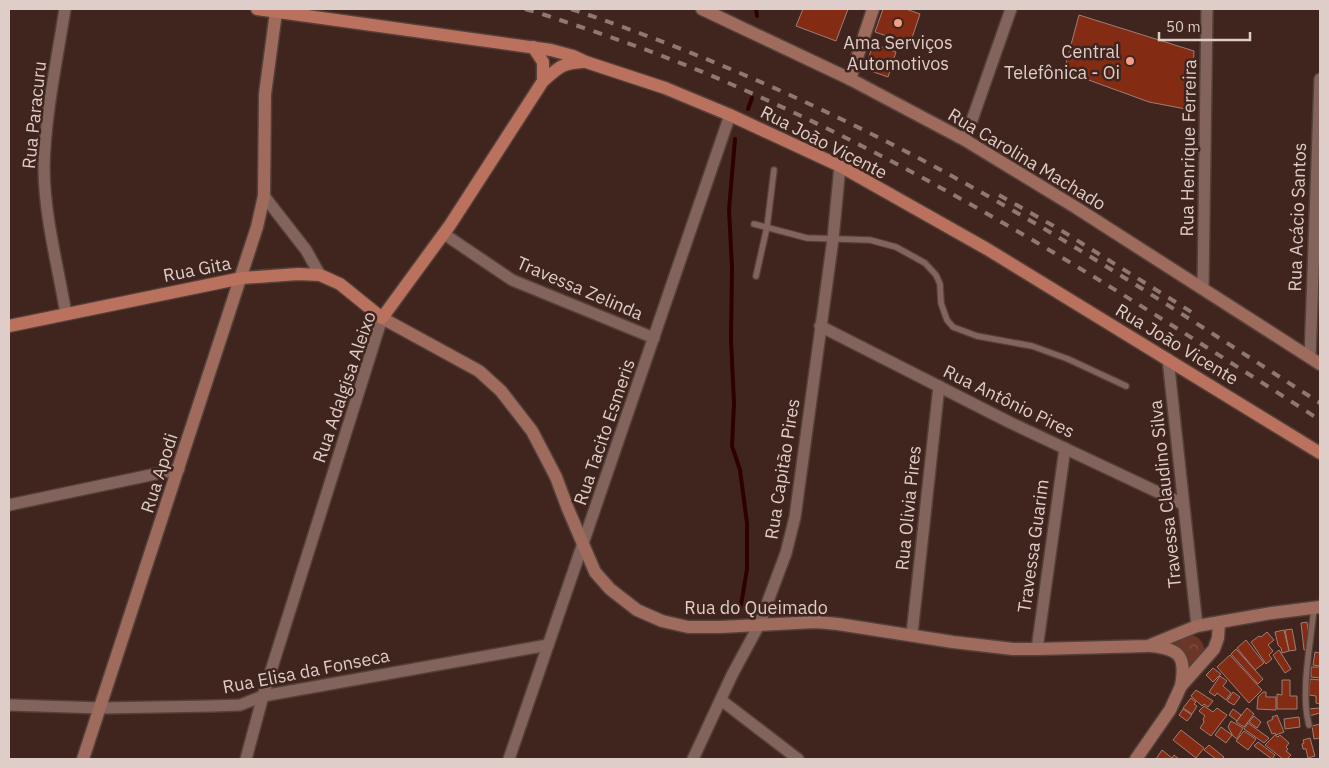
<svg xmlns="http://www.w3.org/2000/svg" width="1329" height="768" font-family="'IBM Plex Sans',sans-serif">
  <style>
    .forest { fill: url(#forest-crowns) }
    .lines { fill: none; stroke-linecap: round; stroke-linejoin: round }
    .stream { stroke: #2d0100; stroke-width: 4 }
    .building { fill: #842c13; stroke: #9d7e75 }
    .lane-casing { stroke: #544039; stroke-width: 8 }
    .street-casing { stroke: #544039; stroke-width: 14 }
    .secondary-casing { stroke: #544039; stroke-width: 15 }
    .primary-casing { stroke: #544039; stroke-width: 15 }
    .lane { stroke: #82645c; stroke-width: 5.5 }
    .street { stroke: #82645c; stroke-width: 11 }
    .secondary { stroke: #9e6b5d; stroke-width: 12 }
    .primary { stroke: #ba715d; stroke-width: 12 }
    .rail { stroke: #8d7872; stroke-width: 4; stroke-dasharray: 9 9; stroke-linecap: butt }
    .poi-dot { fill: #f49e87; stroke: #3f251e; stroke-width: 2 }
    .labels { text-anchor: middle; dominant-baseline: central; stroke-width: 5; stroke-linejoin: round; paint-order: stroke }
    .poi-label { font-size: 18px; fill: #decdc8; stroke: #3f251e }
    .street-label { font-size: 18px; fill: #decdc8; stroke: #3f251e }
  </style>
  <defs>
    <pattern id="forest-crowns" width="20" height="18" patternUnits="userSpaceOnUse" patternTransform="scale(1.25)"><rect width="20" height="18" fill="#6b3628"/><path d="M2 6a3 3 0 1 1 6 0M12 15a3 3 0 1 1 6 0" fill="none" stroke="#805246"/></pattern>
  </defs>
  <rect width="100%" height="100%" fill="#3f251e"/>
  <path class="forest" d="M 1190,635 C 1201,637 1203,642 1205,653 L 1194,669 L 1170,639 Z"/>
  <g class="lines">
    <g class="stream">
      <path d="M 756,9 L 757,16"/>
      <path d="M 748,109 L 752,98"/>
      <path d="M 735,139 L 729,210 L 732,267 L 731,340 L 734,403 L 732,446 L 740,470 L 747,523 L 747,569 L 741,605"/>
    </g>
  </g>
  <g class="building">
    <path d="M 803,9 L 848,9 L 836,41 L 796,26 Z"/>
    <path d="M 883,9 L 906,9 L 920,14 L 910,44 L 875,32 Z"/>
    <path d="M 1079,15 L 1194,51 L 1191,110 L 1149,102 L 1064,71 Z"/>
    <path d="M 873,44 L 896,52 L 888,77 L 865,69 Z"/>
    <path d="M 1307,622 L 1310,649 L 1304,650 L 1301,623 Z"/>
    <path d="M 1292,629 L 1296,650 L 1289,651 L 1285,630 Z"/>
    <path d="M 1284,630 L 1289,651 L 1282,653 L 1281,648 L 1278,645 L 1275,632 Z"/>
    <path d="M 1267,632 L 1274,640 L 1268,645 L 1273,651 L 1269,655 L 1272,659 L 1266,664 L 1251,642 L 1259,636 L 1261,637 Z"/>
    <path d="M 1246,640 L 1264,663 L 1255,670 L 1237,648 Z"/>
    <path d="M 1236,649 L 1263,679 L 1258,684 L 1231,654 Z"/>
    <path d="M 1279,650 L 1291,669 L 1285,673 L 1273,655 Z"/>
    <path d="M 1315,652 L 1320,653 L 1320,666 L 1313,665 Z"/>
    <path d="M 1230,655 L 1262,690 L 1249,703 L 1217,667 Z"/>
    <path d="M 1311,667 L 1320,667 L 1320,678 L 1311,677 Z"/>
    <path d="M 1213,668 L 1221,674 L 1213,682 L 1206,675 Z"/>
    <path d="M 1220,676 L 1227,681 L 1223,686 L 1231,693 L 1226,700 L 1217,693 L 1215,696 L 1209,692 Z"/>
    <path d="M 1310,679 L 1320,680 L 1320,704 L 1316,703 L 1316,696 L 1309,695 Z"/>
    <path d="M 1282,680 L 1290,680 L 1290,696 L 1297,696 L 1297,709 L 1277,709 L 1277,694 L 1282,695 Z"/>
    <path d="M 1196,690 L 1213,701 L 1208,707 L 1204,704 L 1202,706 L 1191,696 Z"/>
    <path d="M 1233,692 L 1240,697 L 1234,705 L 1227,701 Z"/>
    <path d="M 1263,692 L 1266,692 L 1266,697 L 1276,697 L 1276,710 L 1257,709 L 1258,697 Z"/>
    <path d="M 1191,698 L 1196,702 L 1194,704 L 1197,706 L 1192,714 L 1183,708 Z"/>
    <path d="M 1204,706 L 1213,712 L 1217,708 L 1227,715 L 1211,736 L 1200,728 L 1204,722 L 1203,719 L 1205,716 L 1199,711 Z"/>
    <path d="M 1247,708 L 1254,714 L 1244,727 L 1236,722 Z"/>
    <path d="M 1320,708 L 1320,713 L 1309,716 L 1307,709 Z"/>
    <path d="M 1183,709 L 1192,715 L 1187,721 L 1179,715 Z"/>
    <path d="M 1233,709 L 1241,715 L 1237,721 L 1229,715 Z"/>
    <path d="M 1277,715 L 1284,732 L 1276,735 L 1275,733 L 1272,734 L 1267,722 L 1273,719 L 1272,717 Z"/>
    <path d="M 1254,716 L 1261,722 L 1257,728 L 1249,722 Z"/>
    <path d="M 1299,717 L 1300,727 L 1285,729 L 1284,719 Z"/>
    <path d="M 1231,721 L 1243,728 L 1237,739 L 1233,736 L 1228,727 Z"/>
    <path d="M 1248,723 L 1269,738 L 1264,743 L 1244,729 Z"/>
    <path d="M 1320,724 L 1320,738 L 1314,739 L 1312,726 Z"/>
    <path d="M 1221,727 L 1232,735 L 1226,743 L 1215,735 Z"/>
    <path d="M 1181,730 L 1204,748 L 1196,758 L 1173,740 Z"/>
    <path d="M 1244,731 L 1256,739 L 1248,750 L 1236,741 Z"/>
    <path d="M 1275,735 L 1278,737 L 1280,735 L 1289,743 L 1286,747 L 1288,749 L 1286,751 L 1291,755 L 1288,758 L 1289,759 L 1283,759 L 1265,745 Z"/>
    <path d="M 1310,738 L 1315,756 L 1308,758 L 1306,749 L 1303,749 L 1302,744 L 1304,743 L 1303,740 Z"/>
    <path d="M 1258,742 L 1275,755 L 1272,759 L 1254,746 Z"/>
    <path d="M 1209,745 L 1224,757 L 1222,759 L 1216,759 L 1204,750 Z"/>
    <path d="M 1162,750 L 1172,758 L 1174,755 L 1179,759 L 1156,759 Z"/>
  </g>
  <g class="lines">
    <g class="lane-casing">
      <g id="lane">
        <path d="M 754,224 L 807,238 L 870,240 L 896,247 L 925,263 L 936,275 L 940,284 L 941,303 L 947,320 L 953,327 L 977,336 L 1032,346 L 1068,359 L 1126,386"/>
        <path d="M 756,276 L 767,227 L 774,170"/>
        <path d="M 1309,725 C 1300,693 1311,642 1314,608"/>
      </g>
    </g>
    <g class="street-casing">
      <g id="street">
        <path d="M 65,9 C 57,60 45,116 44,167 C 44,214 58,267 66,314"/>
        <path d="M 965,140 L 1011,9"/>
        <path d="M 264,196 L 306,250 L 320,275"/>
        <path d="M 444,234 L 512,280 L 654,338"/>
        <path d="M 1203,288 L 1207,9"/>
        <path d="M 820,326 L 1009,422 L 1183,504"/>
        <path d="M 1310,358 L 1320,79"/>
        <path d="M 1168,359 L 1197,626"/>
        <path d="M 9,505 L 179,469"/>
        <path d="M 912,634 L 939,386"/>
        <path d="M 1037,649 L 1065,448"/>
        <path d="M 721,700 L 798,759"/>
        <path d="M 9,705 L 101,708 L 212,706 L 240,705 L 263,696 L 548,645"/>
        <path d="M 246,759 L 263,696 L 382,318"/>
        <path d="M 509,759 L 730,115"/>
        <path d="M 693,759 L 732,675 L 759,625 L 786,553 L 795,517 L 833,239 L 840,166"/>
      </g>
    </g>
    <g class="secondary-casing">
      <g id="secondary">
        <path d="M 702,9 L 850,79 L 965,140 L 1075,207 L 1320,364"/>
        <path d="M 850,79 L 873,9"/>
        <path d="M 382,318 L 479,371 L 501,391 L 532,431 L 556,477 L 568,509 L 595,572 L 610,589 L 637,610 L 662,621 L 688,627 L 720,627 L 816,622 L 838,624 L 953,642 L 1013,649 L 1037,649 L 1148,646 L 1197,626 L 1272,613 L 1320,607"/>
        <path d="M 1151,646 C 1181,649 1186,657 1181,686"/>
        <path d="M 83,759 L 257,227 L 264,196 L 265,94 L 276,12"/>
        <path d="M 1136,759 L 1170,710 L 1181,686 L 1214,649 L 1218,638 L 1219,623"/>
      </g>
    </g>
    <g class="primary-casing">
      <g id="primary">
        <path d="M 257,9 L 551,50 L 573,56 L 586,62 L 665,88 L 730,115 L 840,166 L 987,249 L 1320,453"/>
        <path d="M 533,47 L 543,62 L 543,81"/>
        <path d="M 9,326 L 242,278 L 298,274 L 320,275 L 340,284 L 382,318 L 450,225 L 543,81 C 559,67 562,63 583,62"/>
      </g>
    </g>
    <use href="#lane" class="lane"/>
    <use href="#street" class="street"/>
    <use href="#secondary" class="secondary"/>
    <use href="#primary" class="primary"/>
    <g class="rail">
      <path d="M 525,9 C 544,14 562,21 581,27 C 632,44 683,63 733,85 C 942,176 1129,297 1320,420"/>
      <path d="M 571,9 C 706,54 836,112 961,181 C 1084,249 1202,327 1320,403"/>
      <path d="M 999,195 L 1059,229 L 1193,313"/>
    </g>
  </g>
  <g class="poi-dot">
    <circle cx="898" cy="23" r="5"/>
    <circle cx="1130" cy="61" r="5"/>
  </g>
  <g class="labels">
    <g class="poi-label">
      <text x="898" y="42">Ama Serviços<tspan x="898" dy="21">Automotivos</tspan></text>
      <text x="1120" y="51" text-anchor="end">Central<tspan x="1120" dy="21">Telefônica - Oi</tspan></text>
    </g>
    <g class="street-label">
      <text transform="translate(34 115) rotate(-84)">Rua Paracuru</text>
      <text transform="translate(824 142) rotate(27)">Rua João Vicente</text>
      <text transform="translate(1188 148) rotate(-89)">Rua Henrique Ferreira</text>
      <text transform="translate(1027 159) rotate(31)">Rua Carolina Machado</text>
      <text transform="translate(1297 217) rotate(-88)">Rua Acácio Santos</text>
      <text transform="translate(197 269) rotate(-11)">Rua Gita</text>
      <text transform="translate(580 288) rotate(23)">Travessa Zelinda</text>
      <text transform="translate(1177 344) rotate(31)">Rua João Vicente</text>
      <text transform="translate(344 387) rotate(-71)">Rua Adalgisa Aleixo</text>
      <text transform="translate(1009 401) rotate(26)">Rua Antônio Pires</text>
      <text transform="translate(604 432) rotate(-71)">Rua Tacito Esmeris</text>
      <text transform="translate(782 469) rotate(-81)">Rua Capitão Pires</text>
      <text transform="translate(159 473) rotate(-72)">Rua Apodi</text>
      <text transform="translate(1165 494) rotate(-96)">Travessa Claudino Silva</text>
      <text transform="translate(908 508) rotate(-84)">Rua Olivia Pires</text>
      <text transform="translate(1033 546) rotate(-82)">Travessa Guarim</text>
      <text x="756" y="607">Rua do Queimado</text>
      <text transform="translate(306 671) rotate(-11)">Rua Elisa da Fonseca</text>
    </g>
  </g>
  <rect width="1329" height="768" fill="none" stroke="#decdc8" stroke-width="20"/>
  <path d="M1159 32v8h91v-8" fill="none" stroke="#decdc8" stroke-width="2.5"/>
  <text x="1166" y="32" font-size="15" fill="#decdc8" stroke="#3f251e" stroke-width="4" paint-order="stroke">50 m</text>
</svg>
